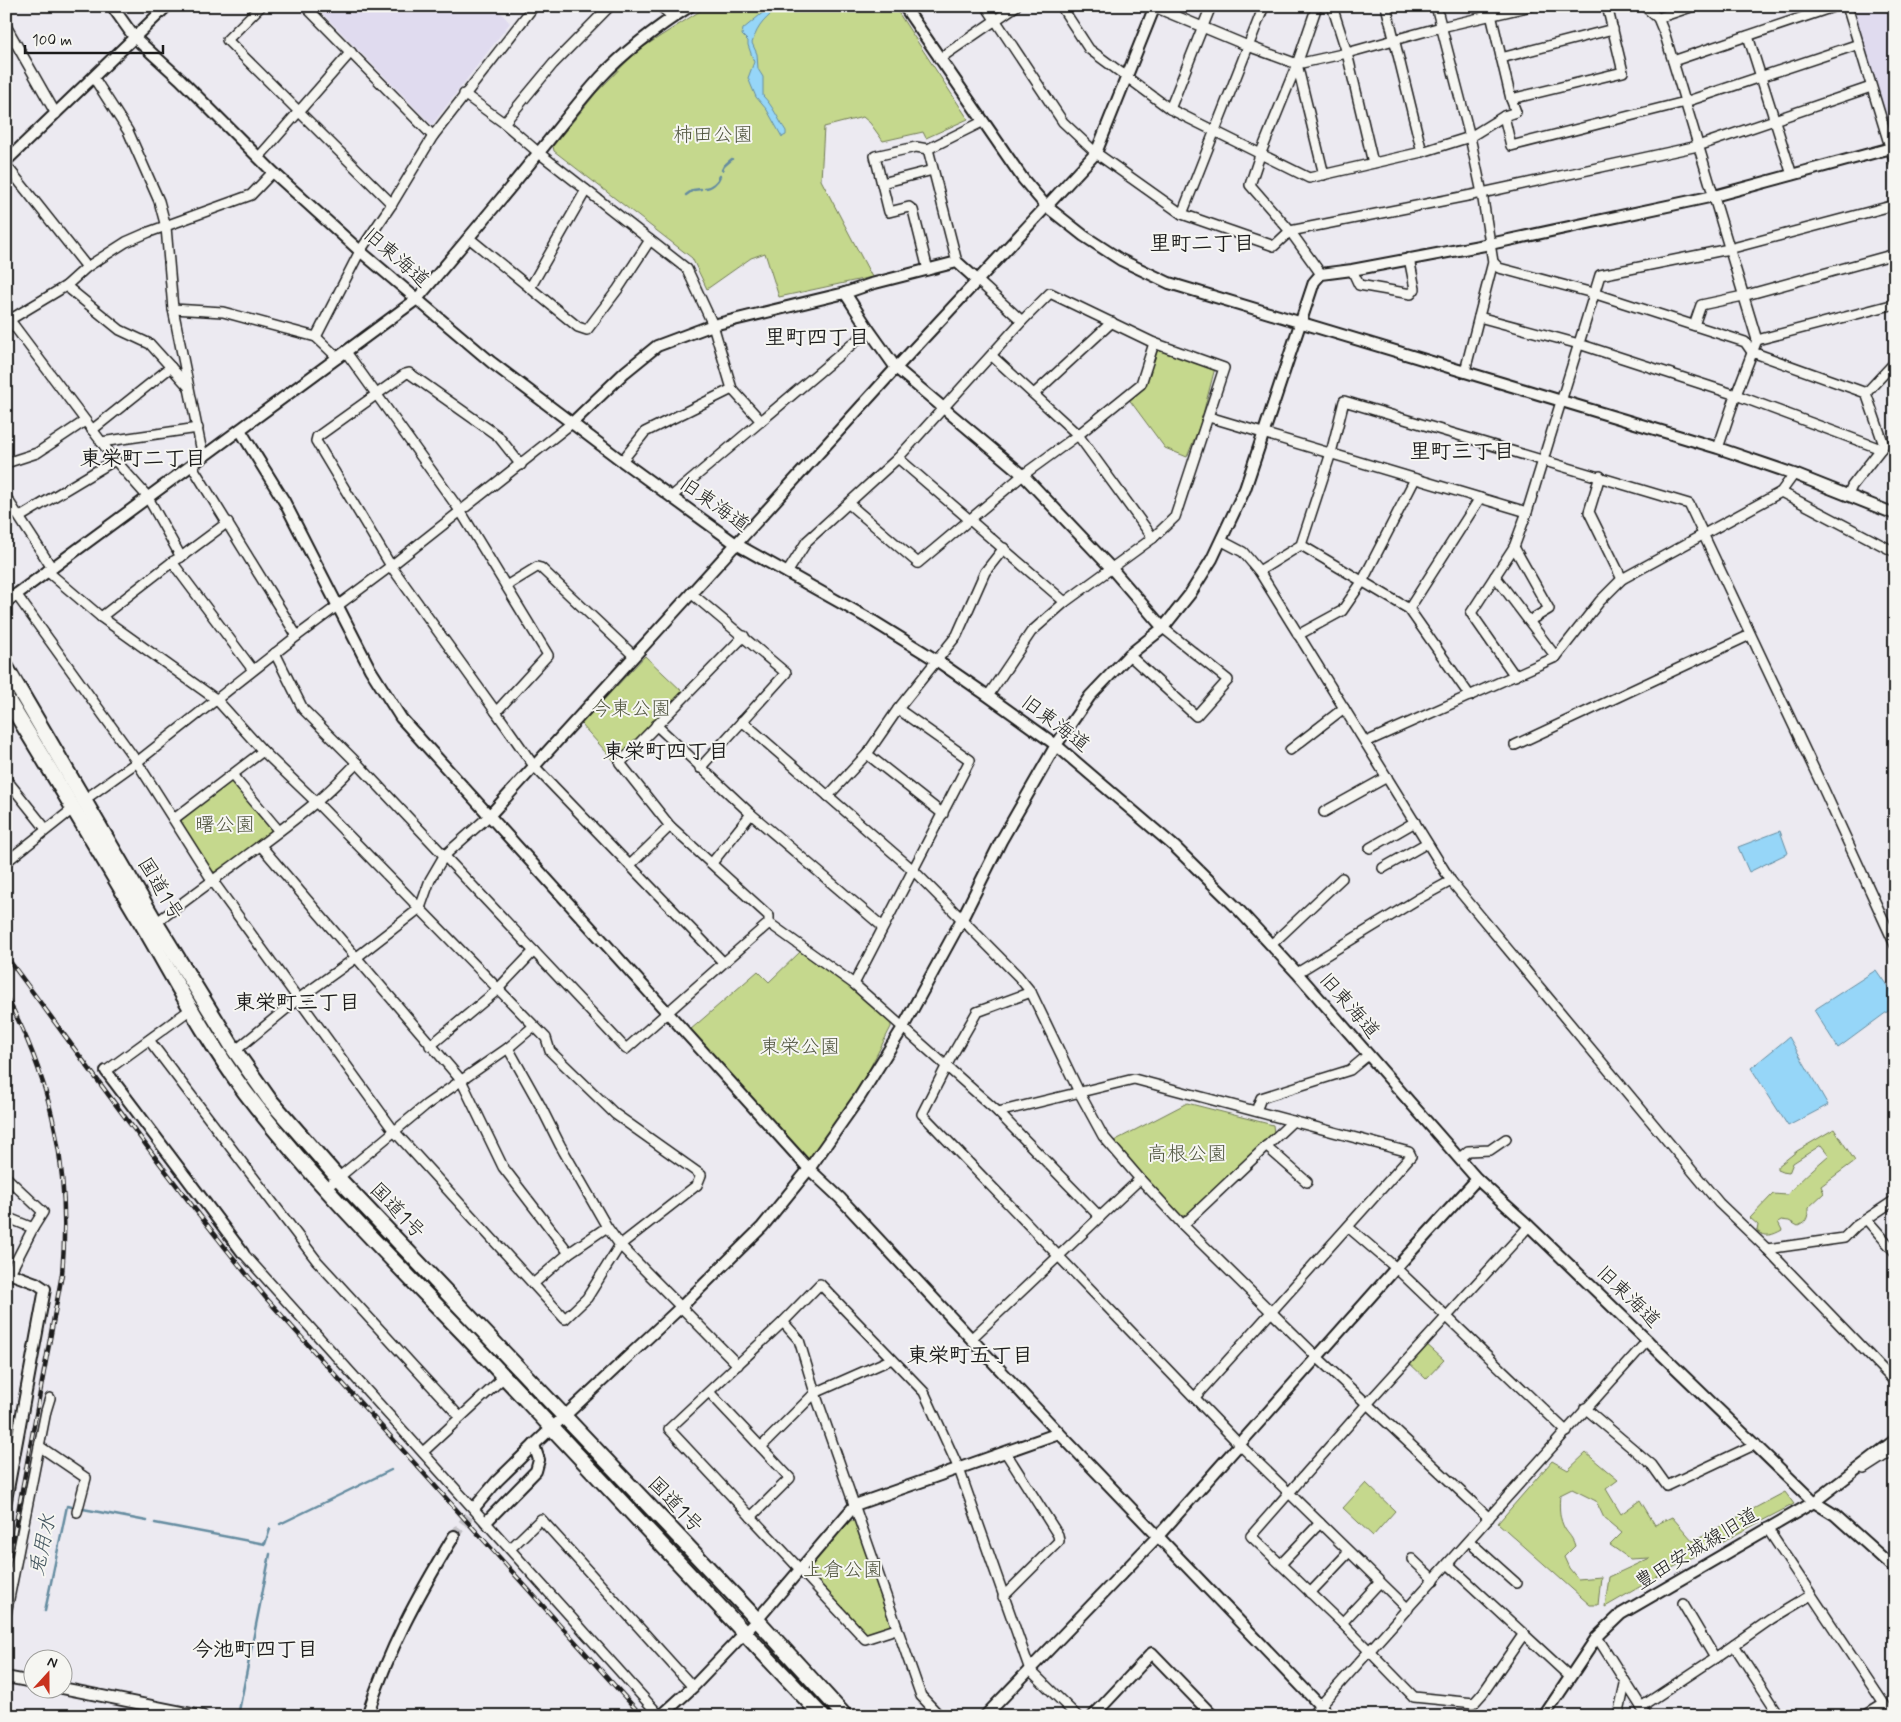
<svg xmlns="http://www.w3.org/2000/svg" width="1901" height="1722" font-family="Mynerve,'Klee One',sans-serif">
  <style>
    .built { fill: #e0dbef }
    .green { fill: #c5d88d; stroke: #707a54 }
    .water { fill: #96d6f8; stroke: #658ca0 }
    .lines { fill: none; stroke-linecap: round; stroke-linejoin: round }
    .stream { stroke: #658ca0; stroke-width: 2.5 }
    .tertiary-tunnel { stroke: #c2c1c6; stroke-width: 10; stroke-dasharray: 10 5; stroke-linecap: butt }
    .minor-casing { stroke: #1c1c1c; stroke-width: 12 }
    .tertiary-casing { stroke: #1c1c1c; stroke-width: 14 }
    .trunk-casing { stroke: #1c1c1c; stroke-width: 18 }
    .minor { stroke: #f6f6f2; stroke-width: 9 }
    .tertiary { stroke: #f6f6f2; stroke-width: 10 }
    .trunk { stroke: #f6f6f2; stroke-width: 14 }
    .rail-casing { stroke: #1c1c1c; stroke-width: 4.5 }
    .rail { stroke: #f6f6f2; stroke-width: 2.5; stroke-dasharray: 8; stroke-linecap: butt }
    .labels { text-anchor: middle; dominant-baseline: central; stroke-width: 4; stroke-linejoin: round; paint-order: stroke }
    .park-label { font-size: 20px; fill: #4f543e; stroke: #f6f6f2 }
    .street-label { font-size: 20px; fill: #1c1c1c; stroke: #f6f6f2 }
    .neighbourhood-label { font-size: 21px; font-weight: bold; fill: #1c1c1c; stroke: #f6f6f2 }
    .water-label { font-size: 21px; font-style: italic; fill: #41545e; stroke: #f6f6f2 }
  </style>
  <rect width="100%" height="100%" fill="#eceaf1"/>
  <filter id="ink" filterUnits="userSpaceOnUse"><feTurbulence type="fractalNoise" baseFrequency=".02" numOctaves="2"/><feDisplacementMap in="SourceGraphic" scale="10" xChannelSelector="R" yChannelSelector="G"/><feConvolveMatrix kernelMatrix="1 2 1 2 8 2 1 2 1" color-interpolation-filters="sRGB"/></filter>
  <g filter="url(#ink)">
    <g class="built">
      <path d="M 315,6 L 495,6 L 510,23 L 432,125 Z"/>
      <path d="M 1853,6 L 1895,6 L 1895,141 L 1891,139 L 1851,10 Z"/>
    </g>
    <g class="green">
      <path d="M 708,6 L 894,6 L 968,119 L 926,138 L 923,132 L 883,141 L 870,123 L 863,117 L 824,127 L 821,180 L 872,277 L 779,297 L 765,253 L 751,258 L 707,289 L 692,258 L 554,151 L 553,146 L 596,93 L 637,51 Z"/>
      <path d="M 1159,347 L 1215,368 L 1200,425 L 1187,457 L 1165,448 L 1128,398 L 1144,386 Z"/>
      <path d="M 645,656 L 683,692 L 616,763 L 581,724 Z"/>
      <path d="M 234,781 L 273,826 L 272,831 L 217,872 L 213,872 L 181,822 L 182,817 L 230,782 Z"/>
      <path d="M 801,951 L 851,986 L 891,1024 L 891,1027 L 855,1097 L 810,1163 L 690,1030 L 758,971 L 769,982 Z"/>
      <path d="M 1187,1103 L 1273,1125 L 1274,1133 L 1188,1215 L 1182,1216 L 1112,1142 Z"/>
      <path d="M 1834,1129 L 1855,1161 L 1821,1186 L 1824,1193 L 1808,1208 C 1808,1218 1807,1222 1798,1226 L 1789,1221 L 1781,1220 L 1778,1222 L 1782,1230 C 1773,1235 1765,1238 1757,1231 L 1758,1225 L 1750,1218 L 1773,1194 L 1787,1195 C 1800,1180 1814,1168 1829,1155 L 1821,1145 L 1793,1163 L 1789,1173 L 1782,1172 L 1777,1170 L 1777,1167 L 1797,1151 Z"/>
      <path d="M 1424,1342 L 1444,1360 L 1426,1379 L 1407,1361 Z"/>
      <path d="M 1586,1453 L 1618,1480 L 1606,1489 L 1621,1514 L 1640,1500 L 1655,1525 L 1672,1517 L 1693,1541 L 1785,1492 L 1794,1504 L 1674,1567 L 1605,1607 L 1609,1577 L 1650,1558 L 1630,1559 L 1610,1545 L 1622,1533 L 1604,1518 L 1596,1501 L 1572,1489 L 1560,1495 C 1559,1504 1559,1516 1563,1525 C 1566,1533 1572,1535 1575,1546 L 1564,1557 L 1569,1568 L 1578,1579 L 1601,1577 L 1598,1605 L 1590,1605 L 1498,1523 L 1552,1461 L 1568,1470 Z"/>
      <path d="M 1366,1483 L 1395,1511 L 1373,1536 L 1343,1508 Z"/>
      <path d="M 849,1520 L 856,1522 L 891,1623 L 889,1627 L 868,1634 L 864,1633 L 808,1574 L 807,1568 Z"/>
    </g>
    <g class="water">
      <path d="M 771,6 L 781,6 C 766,18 758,24 752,43 L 757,54 L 758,69 L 763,77 L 763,96 C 773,106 778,119 786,131 L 786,135 L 782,137 L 767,110 L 756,97 L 748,78 L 754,62 L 748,45 L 748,41 L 742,35 L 743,29 Z"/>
      <path d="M 1780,831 L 1788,853 L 1749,872 L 1738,847 Z"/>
      <path d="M 1876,970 L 1895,997 L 1895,1006 L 1838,1048 L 1814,1010 Z"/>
      <path d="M 1789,1037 L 1828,1105 L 1788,1126 L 1751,1068 Z"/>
    </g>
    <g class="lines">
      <g class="stream">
        <path d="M 722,170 L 724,166 L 732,159"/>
        <path d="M 705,188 C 711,188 718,182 720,176"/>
        <path d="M 686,195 L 693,190 L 701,189"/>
        <path d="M 155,1523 L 265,1544 L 270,1529"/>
        <path d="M 280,1524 L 391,1470"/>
        <path d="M 45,1611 L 67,1506 L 147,1521"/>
        <path d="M 238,1716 L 270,1554"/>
      </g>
      <path class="tertiary-tunnel" d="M 454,1536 L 475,1507"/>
      <g class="minor-casing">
        <g id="minor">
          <path d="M 261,6 L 227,40 L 392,204"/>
          <path d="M 305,6 L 433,136"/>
          <path d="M 660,6 L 673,17"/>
          <path d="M 986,6 L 1063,122 L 1096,153 L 1182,214 L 1274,246 L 1290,231 L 1482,193 L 1698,146 L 1871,87"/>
          <path d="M 1061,6 L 1089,49 L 1170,109 L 1309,178 L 1422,152 L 1470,137 L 1504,116 L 1516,112 L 1511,99 L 1489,6"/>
          <path d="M 1152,6 L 1248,46 L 1297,64 L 1347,53 L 1441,27 L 1531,6"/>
          <path d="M 1317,6 L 1297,64 L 1260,155 L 1250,185 L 1290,231 L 1321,274"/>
          <path d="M 1332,6 L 1347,53 L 1373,163"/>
          <path d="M 1386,6 L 1422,152"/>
          <path d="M 1436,6 L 1470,137 L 1482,193 L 1493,262 L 1465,371"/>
          <path d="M 1644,6 L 1658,18 L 1665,35 L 1757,340 L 1736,395 L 1718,448"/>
          <path d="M 1847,6 L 1895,163"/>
          <path d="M 1658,18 L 1694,6"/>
          <path d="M 6,26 L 56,114"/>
          <path d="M 1748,36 L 1792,175"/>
          <path d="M 1501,58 L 1613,29"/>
          <path d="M 939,59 L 1016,6"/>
          <path d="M 1673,61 L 1836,6"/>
          <path d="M 1297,64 L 1324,175"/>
          <path d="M 94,78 L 128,131 L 159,201 L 166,227 L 173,309 L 203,457"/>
          <path d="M 464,94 L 504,123 L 539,153 L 687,269 L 713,325 L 732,389 L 761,421"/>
          <path d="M 1511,99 L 1623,72 L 1607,6"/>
          <path d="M 1170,109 L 1211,6"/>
          <path d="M 1504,116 L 1511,146 L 1685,102 L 1859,44"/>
          <path d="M 504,123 L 553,64 L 610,6"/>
          <path d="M 259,157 L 351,52"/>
          <path d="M 6,165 L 87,267"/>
          <path d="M 882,183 L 933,170"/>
          <path d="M 1182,214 L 1264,6"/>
          <path d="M 469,238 L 578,327 L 587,330 L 618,289 L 650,240"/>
          <path d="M 957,262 L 928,149 L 982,122"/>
          <path d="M 1493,262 L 1499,268 L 1593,293 L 1745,342 L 1752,352 L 1866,393"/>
          <path d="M 928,270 L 913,210 L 909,207 L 889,212 L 875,156 L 916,147 L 928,149"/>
          <path d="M 1352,270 L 1359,285 L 1411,294 L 1415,289 L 1409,258"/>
          <path d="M 977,280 L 1022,321"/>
          <path d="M 66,286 L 120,330 L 150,344 L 187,385"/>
          <path d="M 530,288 L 586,190"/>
          <path d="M 173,309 L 223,312 L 316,337 L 338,358"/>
          <path d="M 6,315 L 115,460 L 147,496 L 181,557"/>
          <path d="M 1479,317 L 1579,344 L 1736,395 L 1881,449"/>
          <path d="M 6,322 L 66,286 L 87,267 L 126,242 L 149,232 L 251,195 L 273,172"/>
          <path d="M 1694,325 L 1701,305 L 1743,296 L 1895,254"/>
          <path d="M 316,337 L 360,251 L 392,204 L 433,136 L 534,6"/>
          <path d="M 1757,340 L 1895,304"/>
          <path d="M 346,352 L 461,512 L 506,586"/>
          <path d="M 992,356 L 1078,435 L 1153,538"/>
          <path d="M 1866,393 L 1895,362"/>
          <path d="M 1034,394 L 1112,322"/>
          <path d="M 1209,417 L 1527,512"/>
          <path d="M 92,430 L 171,367"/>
          <path d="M 101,442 L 198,428"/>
          <path d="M 898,458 L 1065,602"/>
          <path d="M 622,461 L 645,432 L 732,389"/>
          <path d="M 6,463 L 37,453 L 85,421"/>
          <path d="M 521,465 L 498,436 L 409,373 L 405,374 L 317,437 L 316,441 L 391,566 L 496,712 L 548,655 L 506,586 L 537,567 L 541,568 L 634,656"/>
          <path d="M 192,466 L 297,636 L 391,566 L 572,423"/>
          <path d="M 1600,476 L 1589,512 L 1622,579"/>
          <path d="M 1781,492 L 1895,552"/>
          <path d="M 1848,495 L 1852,486 L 1884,445 L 1866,393"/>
          <path d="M 6,497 L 52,568"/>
          <path d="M 671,497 L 869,330"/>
          <path d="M 849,504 L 918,563 L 1023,475 L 1078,435 L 1141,384 L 1154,343"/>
          <path d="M 20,517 L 115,460"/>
          <path d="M 1222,541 L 1243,552 L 1259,571 L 1451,881 L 1719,1203 L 1767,1249 L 1895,1382"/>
          <path d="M 1301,545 L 1409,609 L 1470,696"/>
          <path d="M 1514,547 L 1549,609 L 1529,621"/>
          <path d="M 172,562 L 253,670"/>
          <path d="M 1259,571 L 1301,545 L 1331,453 L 1344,401 L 1689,504 L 1824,790 L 1895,945"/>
          <path d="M 787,573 L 807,541 L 898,458 L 1022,321 L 1050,293 L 1154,343 L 1224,368 L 1175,517 L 1153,538 L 1065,602 L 1031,632 L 988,696"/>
          <path d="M 1495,576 L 1556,657"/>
          <path d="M 691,593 L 786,673 L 700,768"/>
          <path d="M 16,594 L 137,762 L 212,880 L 394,1131 L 565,1319 L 587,1298 L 620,1245 L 697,1185 L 701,1175 L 615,1114 L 550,1051 L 546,1038 L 316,802 L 263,751 L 217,700 L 101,617 L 47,571"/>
          <path d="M 1409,609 L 1480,498"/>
          <path d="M 101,617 L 172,562 L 181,557 L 228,522"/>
          <path d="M 1298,635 L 1342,611 L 1362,582 L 1415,479"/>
          <path d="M 744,636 L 620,763 L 670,826 L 769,916 L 769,923"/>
          <path d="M 275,653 L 303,709 L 357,763 L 626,1049 L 769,923"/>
          <path d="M 1129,655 L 1196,716 L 1228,680 L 1163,628"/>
          <path d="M 1515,676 L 1471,613 L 1514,547 L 1527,512 L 1600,275 L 1729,249 L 1895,205"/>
          <path d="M 496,712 L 534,766 L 723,962"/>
          <path d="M 742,721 L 913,870 L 1018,976 L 1031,992 L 1079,1092 L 1103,1136 L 1140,1179 L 1183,1225 L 1317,1357 L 1489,1518"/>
          <path d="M 656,725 L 751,814 L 883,927"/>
          <path d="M 1366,742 L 1556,657 L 1600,601 L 1622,579 L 1781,492 L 1794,474"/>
          <path d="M 1515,745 L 1750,635"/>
          <path d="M 1290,750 L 1344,708"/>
          <path d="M 867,754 L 943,814"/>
          <path d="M 232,775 L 279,831"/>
          <path d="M 6,779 L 46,829"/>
          <path d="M 828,796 L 867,754 L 898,709 L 957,635 L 985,572 L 1004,548"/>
          <path d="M 84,800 L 137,762 L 297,636"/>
          <path d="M 1324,812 L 1387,777"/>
          <path d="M 174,819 L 263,751"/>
          <path d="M 261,846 L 461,1080 L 503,1167 L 569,1253"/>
          <path d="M 1370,848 L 1415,822"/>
          <path d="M 6,862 L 74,808"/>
          <path d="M 712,863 L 751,814"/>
          <path d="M 630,865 L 670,826"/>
          <path d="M 1383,868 L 1427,843"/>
          <path d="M 156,923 C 209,882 264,845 315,803 C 330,791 343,777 357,763"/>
          <path d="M 769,923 L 854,984 L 998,1112 L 1100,1217"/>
          <path d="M 1271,945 L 1342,878"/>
          <path d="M 1297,973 L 1418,899 L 1451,881"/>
          <path d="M 854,984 L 970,760 L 898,709"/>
          <path d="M 1031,992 L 977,1012 L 950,1059 L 922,1114 L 1240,1445 L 1408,1609"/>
          <path d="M 149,1040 L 317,1261 L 460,1417"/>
          <path d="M 430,1046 L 495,992 L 534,951"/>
          <path d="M 508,1048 L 541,1107 L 560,1145 L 607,1227 L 620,1245 L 738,1365"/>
          <path d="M 235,1051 L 297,1000 L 357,957 L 420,908 L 430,880 L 444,856 L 489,816"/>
          <path d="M 106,1071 L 191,1009"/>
          <path d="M 1256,1111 L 1261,1098 L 1350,1070 L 1368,1055"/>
          <path d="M 998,1112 L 1134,1079 L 1409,1152 L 1411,1156 L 1195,1397"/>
          <path d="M 1266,1146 L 1307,1182"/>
          <path d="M 1460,1158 L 1468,1151 L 1490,1150 L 1506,1139"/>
          <path d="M 6,1177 L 43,1212 L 33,1228 L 6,1217"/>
          <path d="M 326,1188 L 426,1105 L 508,1048 L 534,1026"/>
          <path d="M 1867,1220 L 1895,1252"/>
          <path d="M 1183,1225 L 1293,1121"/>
          <path d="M 1348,1227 L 1396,1268 L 1567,1432"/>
          <path d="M 1767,1249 L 1844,1238 L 1856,1226 L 1895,1200"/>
          <path d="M 243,1253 L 660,1716"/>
          <path d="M 10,1273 L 33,1228"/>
          <path d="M 533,1284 L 569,1253 L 607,1227"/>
          <path d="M 783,1322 L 799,1340 L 815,1393 L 921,1696 L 940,1716"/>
          <path d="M 972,1338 L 1140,1179"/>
          <path d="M 709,1392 L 790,1478 L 751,1517"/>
          <path d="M 1585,1408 L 1652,1465 L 1667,1486 L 1756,1444"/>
          <path d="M 39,1446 L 86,1478 L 77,1512"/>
          <path d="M 761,1447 L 815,1393 L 892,1359"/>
          <path d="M 423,1452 L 504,1377"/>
          <path d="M 1864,1469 L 1895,1449"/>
          <path d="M 1767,1528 L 1892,1716"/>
          <path d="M 1469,1541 L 1516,1583"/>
          <path d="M 510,1549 L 541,1519 L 693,1687"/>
          <path d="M 1412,1559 L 1434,1580"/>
          <path d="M 1281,1564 L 1320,1523"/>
          <path d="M 1448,1564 L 1569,1676"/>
          <path d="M 1310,1593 L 1349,1552"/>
          <path d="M 1003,1597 L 1059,1541 L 1058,1535 L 1006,1453"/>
          <path d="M 1683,1604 L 1715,1658 L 1734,1645 L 1780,1716"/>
          <path d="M 6,1614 L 46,1411 L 50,1398"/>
          <path d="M 1342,1623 L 1380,1582"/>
          <path d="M 896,1629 L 865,1639 L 669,1429 L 783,1322 L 820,1284 L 924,1392 L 959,1469 L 1030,1670 L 1077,1716"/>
          <path d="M 1523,1635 L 1483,1693 L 1474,1703 L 1414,1697 L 1342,1623 L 1251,1536 L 1367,1404 L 1529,1226"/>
          <path d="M 1597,1637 L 1647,1716"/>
          <path d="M 1734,1645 L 1771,1619 L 1811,1595"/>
          <path d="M 1641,1707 L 1715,1658"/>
          <path d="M 1311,1716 L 1648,1340"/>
          <path d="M 1618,1716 L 1625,1684"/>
          <path d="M 1864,1716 L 1884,1704"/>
        </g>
      </g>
      <g class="tertiary-casing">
        <g id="tertiary">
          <path d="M 112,6 L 134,37 L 180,79 L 273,172 L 360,251 L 491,362 L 622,461 L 736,544 L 873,621 L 936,660 L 988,696 L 1056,745 L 1175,847 L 1236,907 L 1297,973 L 1477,1179 L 1529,1226 L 1814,1502 L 1835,1515 L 1895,1569"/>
          <path d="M 904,6 L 1023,179 L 1046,206 L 1084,236 L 1121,260 L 1169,283 L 1718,448 L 1794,474 L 1895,514"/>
          <path d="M 6,161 L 167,6"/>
          <path d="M 845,293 L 869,330 L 896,368 L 1023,475 L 1112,569 L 1163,628"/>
          <path d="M 572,423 L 625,372 L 657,346 L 713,325 L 845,293 L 871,284 L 957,262 L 977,280"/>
          <path d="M 240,430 L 284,501 L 370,669 L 401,718 L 809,1169 L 840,1198 L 1059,1433 L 1330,1716"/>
          <path d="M 6,602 L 417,299 C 455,254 494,208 531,162 C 555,134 576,104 601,77 C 627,49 659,26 690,6"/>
          <path d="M 489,816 L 896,368 L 1096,153 L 1155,6"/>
          <path d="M 106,1071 L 243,1253"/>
          <path d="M 6,1272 L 36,1283 L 45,1289 L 6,1500"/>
          <path d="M 475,1507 L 497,1481 L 539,1440 L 681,1307 L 762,1227 L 809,1169 L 859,1098 L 902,1029 L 962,919 L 1001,841 L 1056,745 L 1090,696 L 1129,655 L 1163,628 L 1190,594 L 1212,559 L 1245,489 L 1314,282 L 1321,274 L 1352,270 L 1490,244 L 1714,196 L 1895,147"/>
          <path d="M 486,1522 L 536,1471 L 539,1460 L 534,1445"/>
          <path d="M 6,1677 L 32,1682"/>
          <path d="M 62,1688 L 202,1716"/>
          <path d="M 367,1716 C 389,1648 417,1597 454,1536"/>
          <path d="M 661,1716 L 693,1687 L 757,1620 L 855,1505 L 1059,1433"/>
          <path d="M 985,1716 L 1159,1535 L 1396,1268 L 1477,1179"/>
          <path d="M 1093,1716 L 1152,1653 L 1213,1716"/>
          <path d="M 1544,1716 L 1597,1637 L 1621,1614 L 1814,1502 L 1895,1440"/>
        </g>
      </g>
      <g class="trunk-casing">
        <g id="trunk">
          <path d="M 6,667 L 156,923 L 235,1051 L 269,1099 L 339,1179 L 748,1610 L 845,1716"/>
          <path d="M 6,697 C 53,774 99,851 145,929 C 177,984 207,1041 245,1092 C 311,1179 390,1257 466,1336 C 585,1463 704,1589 822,1716"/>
        </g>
      </g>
      <use href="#minor" class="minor"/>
      <use href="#tertiary" class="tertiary"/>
      <use href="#trunk" class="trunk"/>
      <g class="rail-casing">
        <g id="rail">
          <path d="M 6,956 C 91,1071 175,1188 266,1298 L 642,1716"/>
          <path d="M 6,996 C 54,1085 71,1175 62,1274 L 6,1577"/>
        </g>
      </g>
      <use href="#rail" class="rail"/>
    </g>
  </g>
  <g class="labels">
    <g class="park-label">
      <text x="713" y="135">柿田公園</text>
      <text x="631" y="709">今東公園</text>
      <text x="225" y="825">曙公園</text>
      <text x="800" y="1047">東栄公園</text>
      <text x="1187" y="1154">高根公園</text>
      <text x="843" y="1570">上倉公園</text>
    </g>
    <g class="street-label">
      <text transform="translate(396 258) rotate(41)">旧東海道</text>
      <text transform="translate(714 505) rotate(35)">旧東海道</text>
      <text transform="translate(1055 724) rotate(37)">旧東海道</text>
      <text transform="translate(160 889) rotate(59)">国道1号</text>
      <text transform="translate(1349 1006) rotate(49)">旧東海道</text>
      <text transform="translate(397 1211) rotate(46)">国道1号</text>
      <text transform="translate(1628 1297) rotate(44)">旧東海道</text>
      <text transform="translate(675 1505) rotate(46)">国道1号</text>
      <text transform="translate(1697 1549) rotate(-31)">豊田安城線旧道</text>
    </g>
    <g class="neighbourhood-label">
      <text x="1202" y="244">里町二丁目</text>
      <text x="817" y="338">里町四丁目</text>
      <text x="1462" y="452">里町三丁目</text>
      <text x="143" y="459">東栄町二丁目</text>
      <text x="666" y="752">東栄町四丁目</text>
      <text x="297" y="1003">東栄町三丁目</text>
      <text x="970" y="1356">東栄町五丁目</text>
      <text x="255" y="1650">今池町四丁目</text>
    </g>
    <g class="water-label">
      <text transform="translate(43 1545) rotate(-78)">兎用水</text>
    </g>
  </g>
  <rect width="1901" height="1722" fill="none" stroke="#f6f6f2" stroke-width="25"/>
  <rect x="12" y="12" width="1876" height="1697" fill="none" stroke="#1c1c1c" stroke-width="2" filter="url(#ink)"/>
  <g transform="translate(48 1674) rotate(21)"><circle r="24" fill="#f6f6f2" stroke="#9f9f9c"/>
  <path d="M0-4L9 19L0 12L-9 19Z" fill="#c8321e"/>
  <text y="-8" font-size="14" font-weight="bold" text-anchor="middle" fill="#1c1c1c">N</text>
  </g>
  <path d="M25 45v8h138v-8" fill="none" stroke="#1c1c1c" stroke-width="2.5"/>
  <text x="32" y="45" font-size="15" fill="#1c1c1c" stroke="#f6f6f2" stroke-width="4" paint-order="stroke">100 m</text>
</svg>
